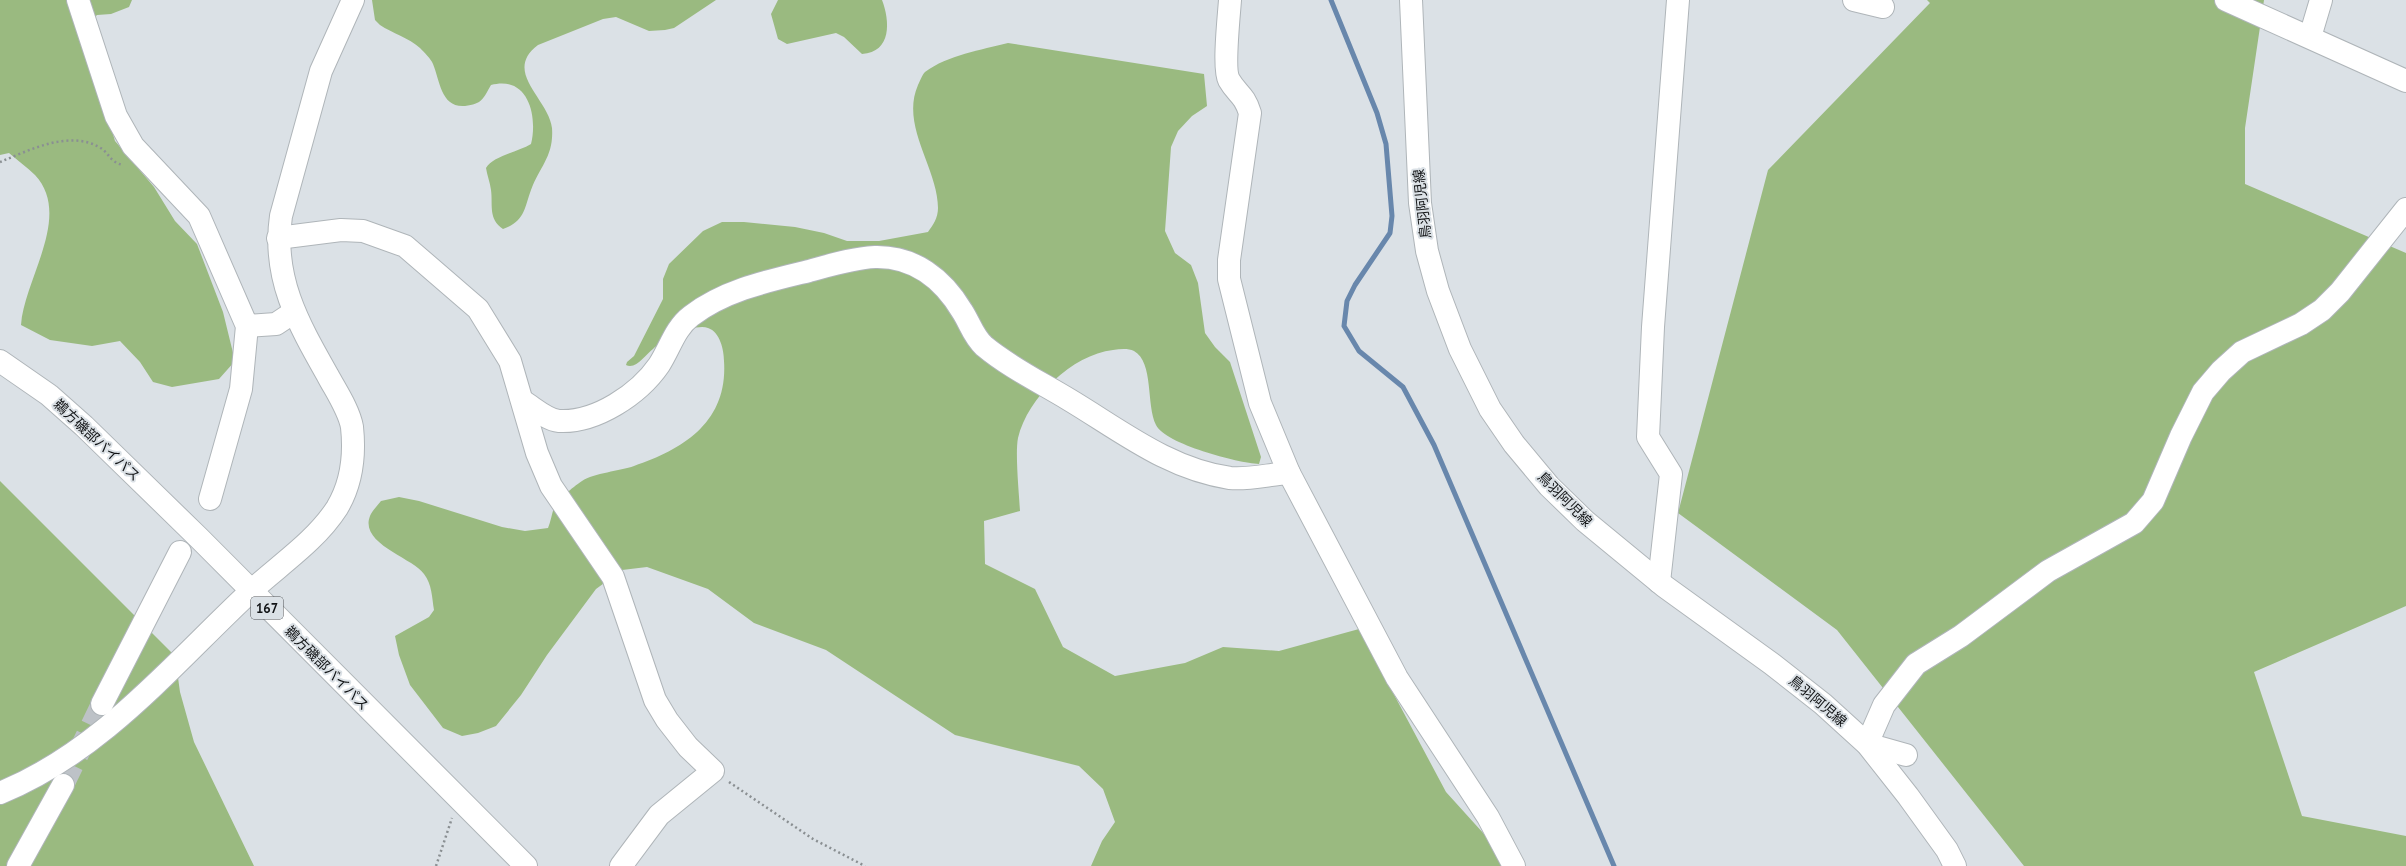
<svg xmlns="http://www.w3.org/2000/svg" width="2406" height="866" font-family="'PT Sans','Noto Sans JP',sans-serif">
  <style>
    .green { fill: #9aba80 }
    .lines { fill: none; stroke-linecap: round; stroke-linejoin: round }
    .stream { stroke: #6887ac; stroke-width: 5 }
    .minor-tunnel { stroke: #bdc2c7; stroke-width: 22; stroke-dasharray: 22 11; stroke-linecap: butt }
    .minor-casing { stroke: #afb5b9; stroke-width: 24 }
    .major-casing { stroke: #afb5b9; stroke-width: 24 }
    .highway-casing { stroke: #afb5b9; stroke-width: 24 }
    .path { stroke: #8a8f92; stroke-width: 2.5; stroke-dasharray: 2 3; stroke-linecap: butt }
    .minor { stroke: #fff; stroke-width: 22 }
    .major { stroke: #fff; stroke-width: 22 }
    .highway { stroke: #fff; stroke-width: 22 }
    .labels { text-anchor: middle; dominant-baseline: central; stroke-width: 4; stroke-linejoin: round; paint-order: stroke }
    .shield { fill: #dbe1e6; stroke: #4e5154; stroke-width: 1 }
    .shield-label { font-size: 13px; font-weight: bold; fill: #111315 }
    .street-label { font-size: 14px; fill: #111315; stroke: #dbe1e6 }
  </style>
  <rect width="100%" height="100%" fill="#dbe1e6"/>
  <g class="green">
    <path d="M 0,0 L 132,0 L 129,7 L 111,14 L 97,15 L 82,30 L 115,141 L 154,187 L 175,221 L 197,244 L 223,312 L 235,361 L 219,379 L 172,387 L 153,382 L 140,362 L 120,341 L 92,346 L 50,340 L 21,325 C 24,279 73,216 35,175 C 27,167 17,160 9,153 L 0,155 Z"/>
    <path d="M 372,0 L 716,0 L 674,28 L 665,30 L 649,31 L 616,17 L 603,19 L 538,45 C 502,72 549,99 552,128 C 554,156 540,166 531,190 C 524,209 525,221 503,229 C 488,219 493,205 491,190 C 490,182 487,175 486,168 C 493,156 518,152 531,144 C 538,116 528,75 491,85 C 483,99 482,104 465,106 C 441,108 440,81 433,64 C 431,59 424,52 420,48 C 409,38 392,33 380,25 L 375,20 Z"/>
    <path d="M 778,0 L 882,0 C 890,21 892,52 862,54 L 844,37 L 836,33 L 787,44 L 778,39 L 771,14 Z"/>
    <path d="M 1927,0 L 2264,0 L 2245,128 L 2245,184 L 2406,253 L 2406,606 L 2254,672 L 2302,816 L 2406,836 L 2406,866 L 2024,866 L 1837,630 L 1678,513 L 1768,170 L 1930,3 Z"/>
    <path d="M 1008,43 L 1204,74 L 1207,106 L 1192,116 L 1178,131 L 1171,147 L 1165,231 L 1175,253 L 1191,265 L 1198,283 L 1205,333 L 1215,347 L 1230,362 L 1261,457 L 1259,464 C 1238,463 1165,444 1156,425 C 1146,405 1154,362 1134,351 C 1128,348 1120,349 1113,350 C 1072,355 1028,397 1018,438 C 1015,453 1019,493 1020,511 L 984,521 L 985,564 L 1035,589 L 1063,647 L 1115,676 L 1185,663 L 1223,647 L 1279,651 L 1359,629 L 1446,792 L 1503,855 L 1508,866 L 1091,866 L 1102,841 L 1115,822 L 1103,789 L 1079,766 L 955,735 L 826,650 L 754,623 L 708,589 L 647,567 L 622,570 L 596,589 L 547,655 L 521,695 L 496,726 L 478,733 L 462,736 L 443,728 L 410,685 L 399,655 L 395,636 L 429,617 L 434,610 C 432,598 432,584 424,574 C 413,558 359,544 370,516 C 372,511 377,506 381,501 L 399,497 L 419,501 L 502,527 L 525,531 L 548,528 C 551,521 552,512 555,505 C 557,500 577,484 582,481 C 594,473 620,471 634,466 C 685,449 728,421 724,361 C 724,350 720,332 708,328 C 694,323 663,340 653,349 C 646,354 636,370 626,365 L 627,362 L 634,356 L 663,299 L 663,279 L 669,264 L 703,231 L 722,222 L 744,222 L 795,227 L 824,233 L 847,241 L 879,241 L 928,232 C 933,225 938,218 938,208 C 938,168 900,126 918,85 C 920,81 922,75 925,72 C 948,55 981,50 1008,43 Z"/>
    <path d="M 0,481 L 175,656 L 180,692 L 194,742 L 254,866 L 0,866 Z"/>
  </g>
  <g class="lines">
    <path class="stream" d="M 1331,0 L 1377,113 L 1386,144 L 1392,216 L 1390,233 L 1355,285 L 1347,301 L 1344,326 L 1359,351 L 1403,387 L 1434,445 L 1614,866"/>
    <path class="minor-tunnel" d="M 63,785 L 102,704"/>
    <g class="minor-casing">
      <g id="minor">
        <path d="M 78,0 L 116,116 L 133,146 L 199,216 L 247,326 L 241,389 L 210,499"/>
        <path d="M 1230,0 C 1229,15 1223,69 1229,80 C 1237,94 1244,94 1250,113 L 1229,260 L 1229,279 L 1260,403 L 1289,473 L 1397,678 L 1488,817 L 1514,866"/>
        <path d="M 1854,0 L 1883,7"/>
        <path d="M 2226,0 L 2406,81"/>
        <path d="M 2310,37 L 2321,0"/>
        <path d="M 278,238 L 341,230 L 363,231 L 405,246 L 478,309 L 510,361 L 537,453 L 551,486 L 613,577 L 655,700 L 667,720 L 688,747 L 713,771 L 659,815 L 621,866"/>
        <path d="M 247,326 L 276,324 L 294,312"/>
        <path d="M 524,402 C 534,408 547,420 559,421 C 596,423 639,394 659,365 C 670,348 675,328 691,316 C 725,290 768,281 809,271 C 831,265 853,258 875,257 C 914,256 943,279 962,311 C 970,323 973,336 984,346 C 1009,367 1040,382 1068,399 C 1120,430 1168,469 1230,478 C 1248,480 1271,474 1289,473"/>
        <path d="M 1659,582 L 1671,474 L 1648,437 L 1653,327 L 1678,0"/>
        <path d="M 102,704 L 180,552"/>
        <path d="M 1906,755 L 1867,744 L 1884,705 L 1916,664 L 1961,636 L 2048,571 L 2134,523 L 2153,501 L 2181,436 L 2203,392 L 2221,371 L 2242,352 L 2301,324 L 2322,310 L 2340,292 L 2406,209"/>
        <path d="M 0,793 C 101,752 172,665 250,592 C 279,565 315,542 337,508 C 352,483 355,455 352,427 C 349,410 336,391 328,376 C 298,323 272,278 281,216 L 321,71 L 353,0"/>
        <path d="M 18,866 L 63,785"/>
      </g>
    </g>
    <g class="major-casing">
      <path id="major" d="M 1411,0 L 1420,203 L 1427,251 L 1438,291 L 1460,349 L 1490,409 L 1514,444 L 1549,486 L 1585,521 L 1664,586 L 1772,664 L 1823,704 L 1867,744 L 1908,796 L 1947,850 L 1955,866"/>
    </g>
    <g class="highway-casing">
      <path id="highway" d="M 0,361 L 49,395 L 84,426 L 199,538 L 526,866"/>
    </g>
    <g class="path">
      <path d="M 0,162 C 30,150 68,130 99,147 C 110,153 109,162 123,165"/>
      <path d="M 729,782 L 813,839 L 865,866"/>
      <path d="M 436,866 L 452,818"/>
    </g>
    <use href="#minor" class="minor"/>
    <use href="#major" class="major"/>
    <use href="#highway" class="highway"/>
  </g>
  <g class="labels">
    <rect class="shield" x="251" y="597" width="32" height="22" rx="3"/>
    <g class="shield-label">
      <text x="267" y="608">167</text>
    </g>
    <g class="street-label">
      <text transform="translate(1422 204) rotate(-96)">鳥羽阿児線</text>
      <text transform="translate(97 440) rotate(43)">鵜方磯部バイパス</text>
      <text transform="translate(1565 499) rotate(45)">鳥羽阿児線</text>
      <text transform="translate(327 668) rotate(45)">鵜方磯部バイパス</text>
      <text transform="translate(1818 701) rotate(40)">鳥羽阿児線</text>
    </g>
  </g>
</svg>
